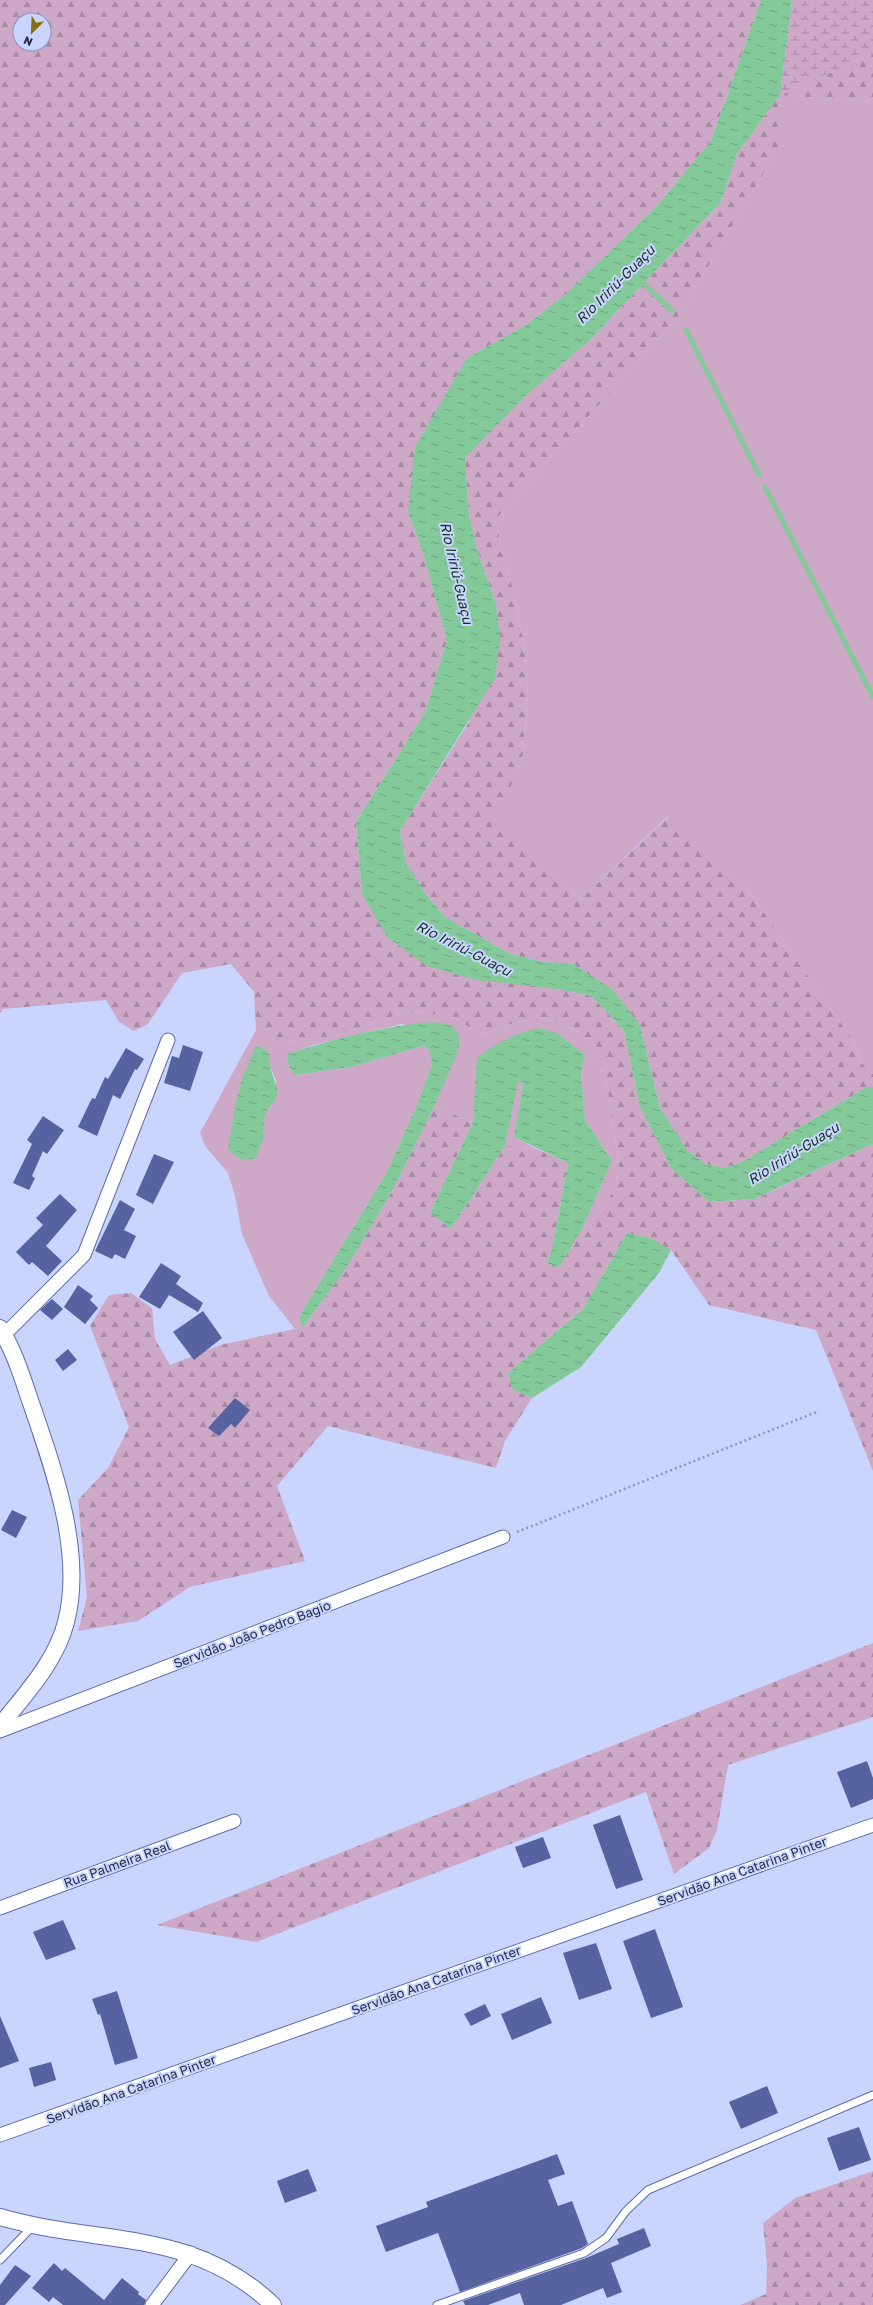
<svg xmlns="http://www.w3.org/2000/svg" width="873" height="2305" font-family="'Golos Text',sans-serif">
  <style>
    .green { fill: #cea8c7; fill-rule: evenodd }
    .forest { fill: url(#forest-firs); fill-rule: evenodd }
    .wetland { fill: url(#wetland-marsh) }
    .water { fill: url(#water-ripples) }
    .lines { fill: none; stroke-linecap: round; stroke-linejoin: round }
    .stream { stroke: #84c999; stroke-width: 5 }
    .building { fill: #5663a0 }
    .service-casing { stroke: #5e6caa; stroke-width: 9 }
    .minor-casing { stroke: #5e6caa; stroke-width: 15 }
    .tertiary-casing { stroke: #5e6caa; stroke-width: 18 }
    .path { stroke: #8d96bb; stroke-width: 2.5; stroke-dasharray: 2 3; stroke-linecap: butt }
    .service { stroke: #fff; stroke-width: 7 }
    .minor { stroke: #fff; stroke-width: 13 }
    .tertiary { stroke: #fff; stroke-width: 16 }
    .labels { text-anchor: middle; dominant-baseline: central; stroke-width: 4; stroke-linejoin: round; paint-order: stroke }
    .street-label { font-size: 13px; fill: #282e49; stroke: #c9d5ff }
    .water-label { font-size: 14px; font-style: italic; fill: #13321e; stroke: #c9d5ff }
  </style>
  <defs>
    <pattern id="forest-firs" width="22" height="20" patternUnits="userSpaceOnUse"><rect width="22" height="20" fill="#cea8c7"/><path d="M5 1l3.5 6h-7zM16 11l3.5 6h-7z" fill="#a789a4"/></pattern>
    <pattern id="wetland-marsh" width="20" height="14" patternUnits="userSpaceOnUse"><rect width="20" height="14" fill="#cea8c7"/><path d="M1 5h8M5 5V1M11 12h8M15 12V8" fill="none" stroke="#a789a4"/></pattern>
    <pattern id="water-ripples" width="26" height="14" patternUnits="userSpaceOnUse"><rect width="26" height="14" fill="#84c999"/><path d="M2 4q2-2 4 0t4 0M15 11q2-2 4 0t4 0" fill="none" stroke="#6ca47f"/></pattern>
  </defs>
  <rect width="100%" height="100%" fill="#c9d5ff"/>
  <g class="green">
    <path d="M 780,95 L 873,102 L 873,1074 L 860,1062 L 854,1042 L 746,887 L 668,816 L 581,899 L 495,817 L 522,763 L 528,693 L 524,643 L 514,593 L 495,520 L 677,318 L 773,158 L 783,150 Z"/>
    <path d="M 426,1012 L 459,1020 L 475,1031 L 487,1033 L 514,1023 L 549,1020 L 575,1030 L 596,1046 L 608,1092 L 619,1163 L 617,1182 L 605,1207 L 583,1227 L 612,1161 L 585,1120 L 581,1074 L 585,1055 L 557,1033 L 474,1109 L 473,1122 L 434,1107 L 460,1042 L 402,1024 L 317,1044 L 287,1054 L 289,1067 L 296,1075 L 351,1067 L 423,1046 L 429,1050 L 432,1064 L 420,1098 L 387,1172 L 303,1310 L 299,1320 L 303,1327 L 295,1329 L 269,1296 L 242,1234 L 235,1196 L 228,1173 L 205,1146 L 200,1133 L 256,1030 L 279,1042 L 333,1037 L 402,1013 ZM 256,1046 L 270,1054 L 270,1067 L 276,1080 L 275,1101 L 268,1109 L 264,1119 L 235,1113 L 239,1090 Z"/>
    <path d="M 518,1081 L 523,1083 L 514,1137 L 535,1148 L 505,1146 Z"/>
  </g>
  <g class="forest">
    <path d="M 0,0 L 761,0 L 711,141 L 656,207 L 566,294 L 526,325 L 467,358 L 408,512 L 423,553 L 447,640 L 425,713 L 356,822 L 362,894 L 557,989 L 592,996 L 624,1031 L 640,1107 L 671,1168 L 709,1202 L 755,1199 L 873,1144 L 873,1471 L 816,1330 L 709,1305 L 671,1250 L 627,1233 L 583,1309 L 508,1373 L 512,1389 L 532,1398 L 505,1441 L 496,1468 L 328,1426 L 277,1486 L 305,1561 L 190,1587 L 138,1621 L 78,1631 L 87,1597 L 78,1500 L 108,1468 L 129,1427 L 90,1326 L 109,1295 L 131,1293 L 152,1308 L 155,1339 L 170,1365 L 220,1345 L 303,1327 L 347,1267 L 394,1188 L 434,1107 L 473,1122 L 430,1213 L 451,1229 L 505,1146 L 535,1148 L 568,1163 L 553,1245 L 547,1263 L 559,1268 L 583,1227 L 605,1207 L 617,1182 L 619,1163 L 608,1092 L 596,1046 L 575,1030 L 549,1020 L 514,1023 L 487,1033 L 475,1031 L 459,1020 L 426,1012 L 402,1013 L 333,1037 L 279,1042 L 256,1030 L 254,992 L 231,964 L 182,973 L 148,1024 L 134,1031 L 119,1022 L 106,1000 L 3,1009 L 0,1014 ZM 20,20 L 44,20 L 44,44 L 20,44 Z"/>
    <path d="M 873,54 L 873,102 L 780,95 L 784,150 L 773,158 L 677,318 L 495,520 L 514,593 L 524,643 L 528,693 L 522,763 L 496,817 L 581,899 L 669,816 L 746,887 L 854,1042 L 860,1062 L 873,1074 L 873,1087 L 867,1087 L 742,1162 L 725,1168 L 705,1164 L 687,1150 L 660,1108 L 640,1025 L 573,964 L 544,962 L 510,954 L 445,917 L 425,893 L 406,863 L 400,831 L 469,722 L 500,640 L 496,604 L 477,550 L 469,515 L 465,458 L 530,392 L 590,340 L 721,202 L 737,154 L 780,95 Z"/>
    <path d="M 873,1643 L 873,1717 L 728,1765 L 717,1830 L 709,1848 L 674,1874 L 646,1792 L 256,1942 L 157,1925 Z"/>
    <path d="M 873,2171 L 873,2305 L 740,2305 L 766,2294 L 767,2265 L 763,2223 L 795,2198 Z"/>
  </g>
  <path class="wetland" d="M 792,0 L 873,0 L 873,54 L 780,95 Z"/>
  <g class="water">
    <path d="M 761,0 L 792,0 L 780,95 L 737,154 L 721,202 L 590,340 L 530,392 L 465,458 L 469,515 L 477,550 L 496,604 L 500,640 L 495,678 L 400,831 L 406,863 L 425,893 L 445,917 L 510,954 L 544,962 L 573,964 L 613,990 L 640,1025 L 660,1108 L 687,1150 L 705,1164 L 725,1168 L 742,1162 L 867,1087 L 873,1087 L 873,1144 L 754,1199 L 709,1202 L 671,1168 L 640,1107 L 624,1031 L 592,996 L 557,989 L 476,980 L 427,966 L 387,937 L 362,894 L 356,822 L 425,713 L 447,640 L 423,553 L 408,512 L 415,447 L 467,358 L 526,325 L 566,294 L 656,207 L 711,141 Z"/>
    <path d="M 432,1022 L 451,1025 L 457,1032 L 460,1042 L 457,1054 L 434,1107 L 394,1188 L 347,1267 L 303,1327 L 299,1320 L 303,1310 L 387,1172 L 420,1098 L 432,1064 L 429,1050 L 423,1046 L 351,1067 L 295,1075 L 289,1067 L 287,1054 C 334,1039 383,1026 432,1022 Z"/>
    <path d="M 539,1028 L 557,1033 L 585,1055 L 581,1074 L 585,1120 L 612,1161 L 583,1227 L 559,1268 L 547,1263 L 553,1245 L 568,1163 L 514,1137 L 523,1083 L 518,1082 L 505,1146 L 451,1229 L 430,1213 L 473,1122 L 477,1058 C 497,1043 515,1033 539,1028 Z"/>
    <path d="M 256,1046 L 263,1048 L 270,1054 L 270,1067 L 278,1091 L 275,1101 L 268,1109 L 264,1119 L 263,1139 L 256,1158 C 243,1162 237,1159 228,1149 L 236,1101 L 243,1076 Z"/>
    <path d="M 627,1233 L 650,1238 L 671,1250 L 659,1273 L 581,1367 L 532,1398 L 512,1389 L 508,1373 L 583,1309 Z"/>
  </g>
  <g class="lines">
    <g class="stream">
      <path d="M 638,278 L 672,311"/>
      <path d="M 686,330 L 759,475"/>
      <path d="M 765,487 L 873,697"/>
    </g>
  </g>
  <g class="building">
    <path d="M 183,1045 L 203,1052 L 190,1091 L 164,1083 L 172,1056 L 179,1058 Z"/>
    <path d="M 126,1048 L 144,1059 L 137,1070 L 135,1069 L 120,1099 L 113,1095 L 97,1136 L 78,1127 L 92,1098 L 95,1099 L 105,1077 L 108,1079 Z"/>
    <path d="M 43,1116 L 64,1130 L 47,1154 L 43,1151 L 32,1176 L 35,1178 L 29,1190 L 13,1183 L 32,1144 L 27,1140 Z"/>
    <path d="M 154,1154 L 174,1162 L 153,1204 L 136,1195 Z"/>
    <path d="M 60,1194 L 77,1210 L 46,1246 L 62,1261 L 48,1276 L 32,1262 L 29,1265 L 16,1252 L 43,1225 L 36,1218 Z"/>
    <path d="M 120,1200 L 135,1209 L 124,1230 L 136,1236 L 125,1259 L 115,1254 L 112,1259 L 95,1251 Z"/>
    <path d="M 161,1263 L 181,1276 L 176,1284 L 203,1303 L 198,1312 L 169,1295 L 160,1309 L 139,1297 Z"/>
    <path d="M 78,1285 L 93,1296 L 90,1300 L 98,1308 L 85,1324 L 64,1307 Z"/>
    <path d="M 52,1299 L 63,1309 L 52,1320 L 40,1310 Z"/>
    <path d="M 203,1311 L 222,1338 L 194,1360 L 173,1332 Z"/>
    <path d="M 68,1349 L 77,1360 L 63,1371 L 55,1360 Z"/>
    <path d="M 235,1398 L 250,1410 L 235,1428 L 231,1424 L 219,1436 L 208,1428 Z"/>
    <path d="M 12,1510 L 27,1517 L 16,1538 L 1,1530 Z"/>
    <path d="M 867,1761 L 873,1778 L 873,1799 L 851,1808 L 837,1772 Z"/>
    <path d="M 620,1815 L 643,1880 L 616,1889 L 593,1825 Z"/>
    <path d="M 543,1837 L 551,1858 L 523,1868 L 515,1847 Z"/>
    <path d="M 63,1920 L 76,1949 L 46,1960 L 33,1932 Z"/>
    <path d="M 655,1929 L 683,2007 L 651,2018 L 623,1941 Z"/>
    <path d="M 596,1943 L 612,1989 L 579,2000 L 563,1953 Z"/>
    <path d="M 117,1991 L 138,2058 L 115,2065 L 100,2014 L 98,2015 L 92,1999 Z"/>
    <path d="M 541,1997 L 552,2023 L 512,2040 L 501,2014 Z"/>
    <path d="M 485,2004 L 491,2016 L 471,2026 L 464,2014 Z"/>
    <path d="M 0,2016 L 19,2061 L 0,2068 Z"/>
    <path d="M 51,2062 L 56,2080 L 34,2087 L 29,2068 Z"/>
    <path d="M 767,2086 L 778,2113 L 741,2129 L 729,2102 Z"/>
    <path d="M 859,2127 L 871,2160 L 839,2171 L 827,2138 Z"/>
    <path d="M 557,2154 L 565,2174 L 548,2180 L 558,2206 L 572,2201 L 588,2244 L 582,2248 L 460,2292 L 438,2233 L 386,2252 L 376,2226 L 428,2207 L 426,2202 Z"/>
    <path d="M 308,2169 L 317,2191 L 285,2203 L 277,2181 Z"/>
    <path d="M 644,2228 L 651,2246 L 611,2263 L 622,2292 L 607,2298 L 603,2288 L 561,2305 L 524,2305 L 520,2293 L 488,2305 L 465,2305 L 463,2301 L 586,2258 L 619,2244 L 617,2239 Z"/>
    <path d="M 54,2263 L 62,2271 L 65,2268 L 104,2300 L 122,2278 L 139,2292 L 138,2294 L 146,2300 L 144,2305 L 63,2305 L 53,2297 L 49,2302 L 32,2288 Z"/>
    <path d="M 15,2265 L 31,2276 L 5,2305 L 0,2305 L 0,2285 Z"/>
  </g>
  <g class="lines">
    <g class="service-casing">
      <g id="service">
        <path d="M 0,2260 L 32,2227"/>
        <path d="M 437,2305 L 584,2253 L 606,2238 L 626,2211 L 648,2190 L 873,2095"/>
      </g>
    </g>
    <g class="minor-casing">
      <g id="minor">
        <path d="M 4,1335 L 84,1255 L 168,1040"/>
        <path d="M 0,1731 L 503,1537"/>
        <path d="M 0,1908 L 234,1821"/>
        <path d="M 0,2135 L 873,1825"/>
        <path d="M 152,2305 L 191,2253"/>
      </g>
    </g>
    <g class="tertiary-casing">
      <g id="tertiary">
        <path d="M 0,1328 C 15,1352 23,1380 32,1406 C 54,1470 84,1554 66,1622 C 56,1662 25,1694 0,1726"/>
        <path d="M 0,2217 C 99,2246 191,2227 273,2305"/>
      </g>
    </g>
    <path class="path" d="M 517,1532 L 819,1411"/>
    <use href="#service" class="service"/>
    <use href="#minor" class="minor"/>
    <use href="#tertiary" class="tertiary"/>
  </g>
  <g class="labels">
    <g class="street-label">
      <text transform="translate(252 1634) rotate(-21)">Servidão João Pedro Bagio</text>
      <text transform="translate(117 1864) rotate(-20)">Rua Palmeira Real</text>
      <text transform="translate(742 1871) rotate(-20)">Servidão Ana Catarina Pinter</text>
      <text transform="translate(436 1980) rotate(-20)">Servidão Ana Catarina Pinter</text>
      <text transform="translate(131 2089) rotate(-20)">Servidão Ana Catarina Pinter</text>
    </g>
    <g class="water-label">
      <text transform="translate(615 284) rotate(-45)">Rio Iririú-Guaçu</text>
      <text transform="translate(457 573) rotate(77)">Rio Iririú-Guaçu</text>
      <text transform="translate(464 948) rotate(27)">Rio Iririú-Guaçu</text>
      <text transform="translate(793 1153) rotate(-32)">Rio Iririú-Guaçu</text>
    </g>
  </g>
  <g transform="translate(32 32) rotate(204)"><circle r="19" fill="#c9d5ff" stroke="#8992b6"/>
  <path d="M0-3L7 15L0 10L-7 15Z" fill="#866e0d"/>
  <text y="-6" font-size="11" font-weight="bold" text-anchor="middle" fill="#282e49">N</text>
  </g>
</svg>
